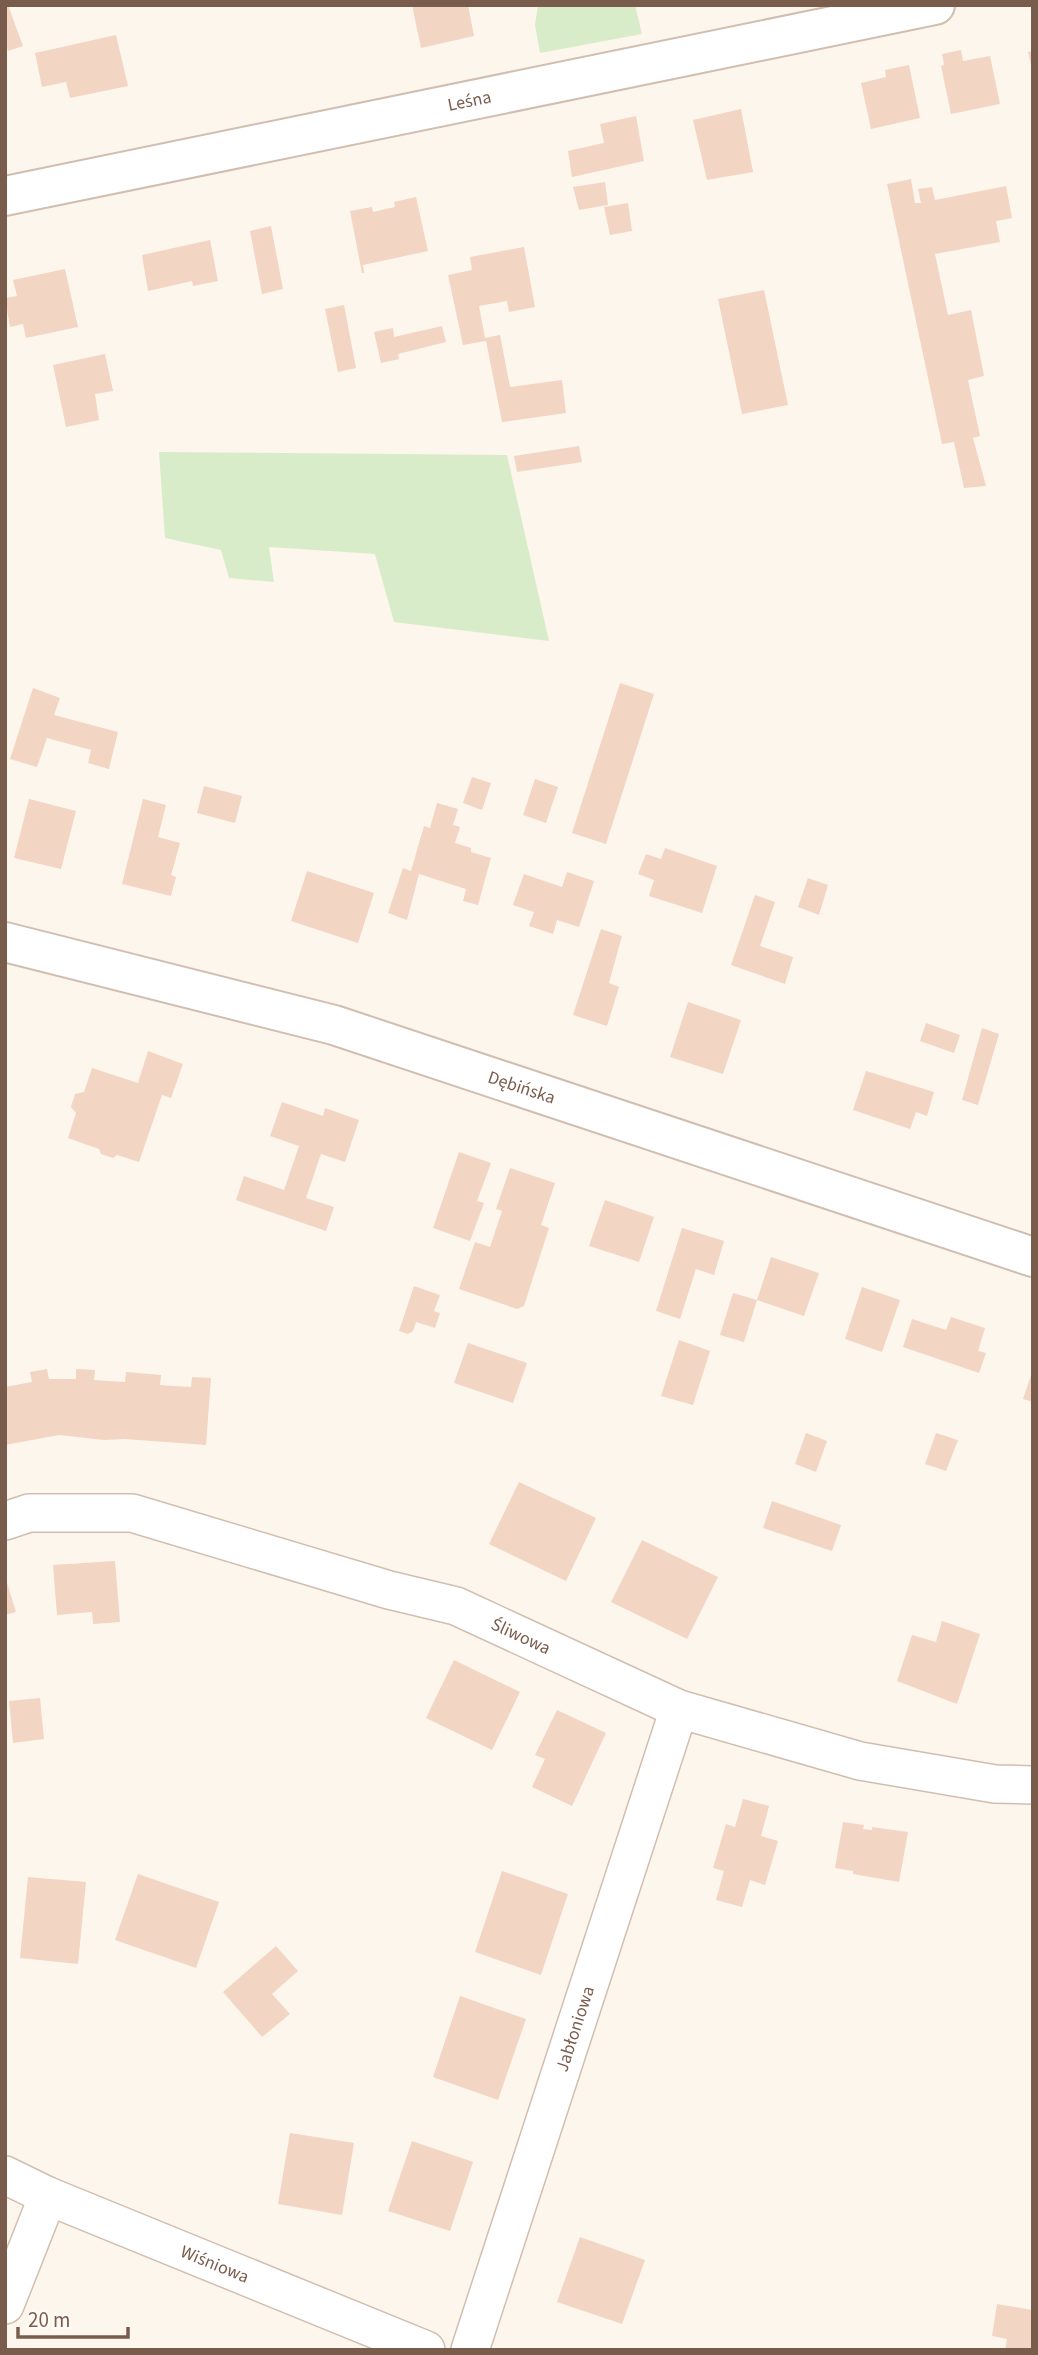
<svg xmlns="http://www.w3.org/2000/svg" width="1038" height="2355" font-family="'Source Sans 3',sans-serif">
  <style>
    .green { fill: #d8ecc9 }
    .building { fill: #f3d5c3 }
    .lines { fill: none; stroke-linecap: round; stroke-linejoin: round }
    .minor-casing { stroke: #d1beb0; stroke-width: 40 }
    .tertiary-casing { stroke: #d1beb0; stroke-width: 42 }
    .minor { stroke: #fff; stroke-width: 37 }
    .tertiary { stroke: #fff; stroke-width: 38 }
    .labels { text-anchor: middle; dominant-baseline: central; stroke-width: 5; stroke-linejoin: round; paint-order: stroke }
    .street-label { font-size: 18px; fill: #7a5c4d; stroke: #fffaf3 }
  </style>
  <rect width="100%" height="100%" fill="#fdf6ec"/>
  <g class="green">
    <path d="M 538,5 L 635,5 L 642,34 L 540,53 L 535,25 Z"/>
    <path d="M 159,452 L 507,455 L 549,641 L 394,622 L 375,554 L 269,547 L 274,582 L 229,578 L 221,550 L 165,538 Z"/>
  </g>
  <g class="building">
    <path d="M 5,5 L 8,5 L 23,46 L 8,51 L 5,40 Z"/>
    <path d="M 412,5 L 468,5 L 474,36 L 421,48 Z"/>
    <path d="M 116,35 L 128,86 L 70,98 L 66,82 L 42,87 L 35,53 Z"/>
    <path d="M 961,50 L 963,61 L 990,56 L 1000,104 L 951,114 L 941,66 L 944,65 L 942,54 Z"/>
    <path d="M 1033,51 L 1033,69 L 1032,69 L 1028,52 Z"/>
    <path d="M 909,65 L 920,118 L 871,129 L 861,83 L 886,77 L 885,70 Z"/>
    <path d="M 741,109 L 753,172 L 707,180 L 693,120 Z"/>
    <path d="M 636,116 L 644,161 L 572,177 L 568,151 L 604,143 L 600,124 Z"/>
    <path d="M 911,179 L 915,203 L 921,203 L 918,189 L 932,187 L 935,200 L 1006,186 L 1012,218 L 996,221 L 1000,242 L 935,254 L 948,315 L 971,310 L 984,376 L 968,380 L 980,436 L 973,438 L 986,486 L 964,488 L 954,442 L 942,444 L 887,184 Z"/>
    <path d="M 605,182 L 608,205 L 579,210 L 573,187 Z"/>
    <path d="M 416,197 L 428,251 L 363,265 L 364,273 L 362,273 L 350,211 L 372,207 L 373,212 L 395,207 L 394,202 Z"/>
    <path d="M 628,203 L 632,231 L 610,235 L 604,207 Z"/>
    <path d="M 271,226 L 283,289 L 262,294 L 250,231 Z"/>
    <path d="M 210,240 L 218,281 L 193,286 L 192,281 L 148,291 L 142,255 Z"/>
    <path d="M 524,247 L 535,307 L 509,312 L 507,301 L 479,306 L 485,338 L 500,335 L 510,387 L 562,380 L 566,413 L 502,422 L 486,341 L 463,345 L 448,275 L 472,270 L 470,257 Z"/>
    <path d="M 65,269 L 78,327 L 26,338 L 23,324 L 10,327 L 5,298 L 17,296 L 13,280 Z"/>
    <path d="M 764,290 L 788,405 L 742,414 L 718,299 Z"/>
    <path d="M 344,305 L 356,368 L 338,372 L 325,309 Z"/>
    <path d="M 442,326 L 446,342 L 398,354 L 399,359 L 381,363 L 374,332 L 393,328 L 394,337 Z"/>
    <path d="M 105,354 L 113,391 L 95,394 L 99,420 L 66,427 L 53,365 Z"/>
    <path d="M 579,446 L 582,462 L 517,472 L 514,456 Z"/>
    <path d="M 620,683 L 654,694 L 606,844 L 572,833 Z"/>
    <path d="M 33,688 L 60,698 L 54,715 L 118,732 L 109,769 L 88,763 L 91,750 L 47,738 L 37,767 L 10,759 Z"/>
    <path d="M 472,777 L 491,783 L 482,810 L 463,803 Z"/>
    <path d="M 535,779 L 558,787 L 546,823 L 523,815 Z"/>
    <path d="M 204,786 L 242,796 L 235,823 L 197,813 Z"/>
    <path d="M 29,799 L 76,811 L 61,869 L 14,858 Z"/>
    <path d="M 143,799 L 166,805 L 158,837 L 180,843 L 171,875 L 176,877 L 171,896 L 122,884 Z"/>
    <path d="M 437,803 L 458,809 L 453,825 L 460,827 L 455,843 L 471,848 L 471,852 L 491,858 L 478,905 L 463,901 L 466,889 L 419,874 L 407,920 L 388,913 L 403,868 L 411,871 L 424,826 L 430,828 Z"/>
    <path d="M 665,848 L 717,866 L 702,913 L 649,896 L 654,880 L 638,874 L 646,854 L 661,859 Z"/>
    <path d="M 307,871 L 374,893 L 358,943 L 291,921 Z"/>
    <path d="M 567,872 L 594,881 L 579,927 L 557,920 L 553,934 L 529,926 L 534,912 L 513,905 L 524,874 L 562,887 Z"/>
    <path d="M 808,878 L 828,885 L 819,915 L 798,907 Z"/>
    <path d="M 755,895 L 775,902 L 760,946 L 793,957 L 785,984 L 731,965 Z"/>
    <path d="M 601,929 L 622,936 L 609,983 L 619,987 L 607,1026 L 573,1015 Z"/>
    <path d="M 688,1002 L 741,1020 L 723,1074 L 670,1057 Z"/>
    <path d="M 926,1023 L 960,1035 L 954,1053 L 920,1041 Z"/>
    <path d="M 982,1028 L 999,1034 L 978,1105 L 962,1100 Z"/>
    <path d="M 148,1051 L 183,1064 L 171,1098 L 162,1095 L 139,1162 L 117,1155 L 113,1158 L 101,1154 L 99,1149 L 68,1138 L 76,1113 L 71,1107 L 75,1094 L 84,1092 L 92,1068 L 138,1083 Z"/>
    <path d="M 866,1071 L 934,1092 L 927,1116 L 916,1112 L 910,1129 L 853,1110 Z"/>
    <path d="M 282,1102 L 323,1116 L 325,1108 L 359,1120 L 345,1162 L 321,1154 L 306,1198 L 334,1207 L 326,1231 L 236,1200 L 244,1176 L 284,1190 L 299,1146 L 270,1136 Z"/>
    <path d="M 459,1152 L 491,1163 L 477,1201 L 484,1203 L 470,1241 L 433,1228 Z"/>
    <path d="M 510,1168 L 555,1183 L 541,1225 L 549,1228 L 524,1306 L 517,1309 L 459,1289 L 475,1242 L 490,1247 L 502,1211 L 496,1209 Z"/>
    <path d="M 605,1200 L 654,1217 L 639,1262 L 589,1246 Z"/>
    <path d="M 682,1228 L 724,1241 L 714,1275 L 696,1269 L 680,1319 L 656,1311 Z"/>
    <path d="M 771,1257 L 819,1273 L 804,1316 L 757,1300 Z"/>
    <path d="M 414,1286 L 440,1295 L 434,1311 L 440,1313 L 435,1328 L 416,1322 L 413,1331 L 408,1334 L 399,1331 Z"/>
    <path d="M 862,1287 L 900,1300 L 882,1352 L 845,1339 Z"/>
    <path d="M 733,1293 L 757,1300 L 744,1342 L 720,1335 Z"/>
    <path d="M 951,1317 L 985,1328 L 978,1351 L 986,1353 L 979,1373 L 903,1347 L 912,1319 L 946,1330 Z"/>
    <path d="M 679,1340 L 710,1351 L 693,1405 L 661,1396 Z"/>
    <path d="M 468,1343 L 527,1363 L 513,1403 L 454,1383 Z"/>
    <path d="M 47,1369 L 49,1379 L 76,1379 L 76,1369 L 95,1370 L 94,1380 L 125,1382 L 126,1372 L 161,1375 L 160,1385 L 173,1386 L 191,1387 L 192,1377 L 211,1378 L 206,1445 L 125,1439 L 104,1440 L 59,1435 L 5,1445 L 5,1387 L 32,1382 L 30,1372 Z"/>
    <path d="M 1032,1372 L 1033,1373 L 1033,1402 L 1023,1399 Z"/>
    <path d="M 806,1433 L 827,1441 L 816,1472 L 795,1464 Z"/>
    <path d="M 936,1433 L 958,1440 L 946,1471 L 925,1464 Z"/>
    <path d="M 519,1482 L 596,1518 L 566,1581 L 489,1544 Z"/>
    <path d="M 772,1501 L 841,1525 L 832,1551 L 763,1528 Z"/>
    <path d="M 642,1540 L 718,1577 L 687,1639 L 611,1602 Z"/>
    <path d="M 115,1561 L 120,1622 L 93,1624 L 92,1612 L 57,1615 L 53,1565 Z"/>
    <path d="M 5,1576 L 16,1612 L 5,1615 Z"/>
    <path d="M 942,1621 L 980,1634 L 957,1704 L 897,1681 L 912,1635 L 936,1642 Z"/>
    <path d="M 454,1660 L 520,1692 L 492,1750 L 426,1718 Z"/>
    <path d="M 40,1698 L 44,1739 L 13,1743 L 9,1701 Z"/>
    <path d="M 557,1710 L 606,1733 L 572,1806 L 532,1787 L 545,1759 L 535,1755 Z"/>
    <path d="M 743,1799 L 769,1806 L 761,1836 L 778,1841 L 765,1885 L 750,1880 L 742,1907 L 716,1900 L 724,1871 L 713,1868 L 726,1824 L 735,1827 Z"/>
    <path d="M 843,1822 L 864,1825 L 863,1829 L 872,1830 L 872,1827 L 908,1832 L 899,1882 L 853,1874 L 853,1871 L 835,1868 Z"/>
    <path d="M 502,1871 L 568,1894 L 541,1975 L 475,1952 Z"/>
    <path d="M 138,1874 L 219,1902 L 196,1968 L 115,1940 Z"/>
    <path d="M 28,1877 L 86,1882 L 78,1964 L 20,1958 Z"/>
    <path d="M 276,1946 L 298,1971 L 272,1994 L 290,2014 L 262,2037 L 223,1992 Z"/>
    <path d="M 460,1996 L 526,2019 L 498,2100 L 433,2077 Z"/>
    <path d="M 290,2133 L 354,2143 L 342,2215 L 278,2204 Z"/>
    <path d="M 412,2141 L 473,2162 L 450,2231 L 388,2211 Z"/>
    <path d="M 580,2237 L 645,2260 L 622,2324 L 557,2302 Z"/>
    <path d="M 997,2304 L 1033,2310 L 1033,2350 L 1005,2350 L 1007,2339 L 992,2336 Z"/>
  </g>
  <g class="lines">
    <g class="minor-casing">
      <g id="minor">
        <path id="s1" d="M 5,1521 L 29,1513 L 132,1513 L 389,1590 L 456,1606 L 679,1709 L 860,1761 L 995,1784 L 1033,1785"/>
        <path id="s2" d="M 5,2175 L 48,2196 L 426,2350"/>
        <path d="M 5,2305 L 48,2196"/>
        <path id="s3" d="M 470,2350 L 679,1709"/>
      </g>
    </g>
    <g class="tertiary-casing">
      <g id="tertiary">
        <path id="s4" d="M 5,196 L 935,5"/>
        <path id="s5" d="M 5,942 L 334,1025 L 1033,1257"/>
      </g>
    </g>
    <use href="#minor" class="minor"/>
    <use href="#tertiary" class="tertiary"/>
  </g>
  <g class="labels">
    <g class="street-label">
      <text stroke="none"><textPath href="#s4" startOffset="474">Leśna</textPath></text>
      <text stroke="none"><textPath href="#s5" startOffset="537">Dębińska</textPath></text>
      <text stroke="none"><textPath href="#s1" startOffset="537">Śliwowa</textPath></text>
      <text stroke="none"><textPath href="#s3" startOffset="338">Jabłoniowa</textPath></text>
      <text stroke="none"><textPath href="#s2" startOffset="228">Wiśniowa</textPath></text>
    </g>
  </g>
  <rect width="1038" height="2355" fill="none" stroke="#7a5c4d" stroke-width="14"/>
  <path d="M18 2327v10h110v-10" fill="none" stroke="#7a5c4d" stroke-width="3.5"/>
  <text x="28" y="2327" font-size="21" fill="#7a5c4d" stroke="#fffaf3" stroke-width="5" paint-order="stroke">20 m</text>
</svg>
